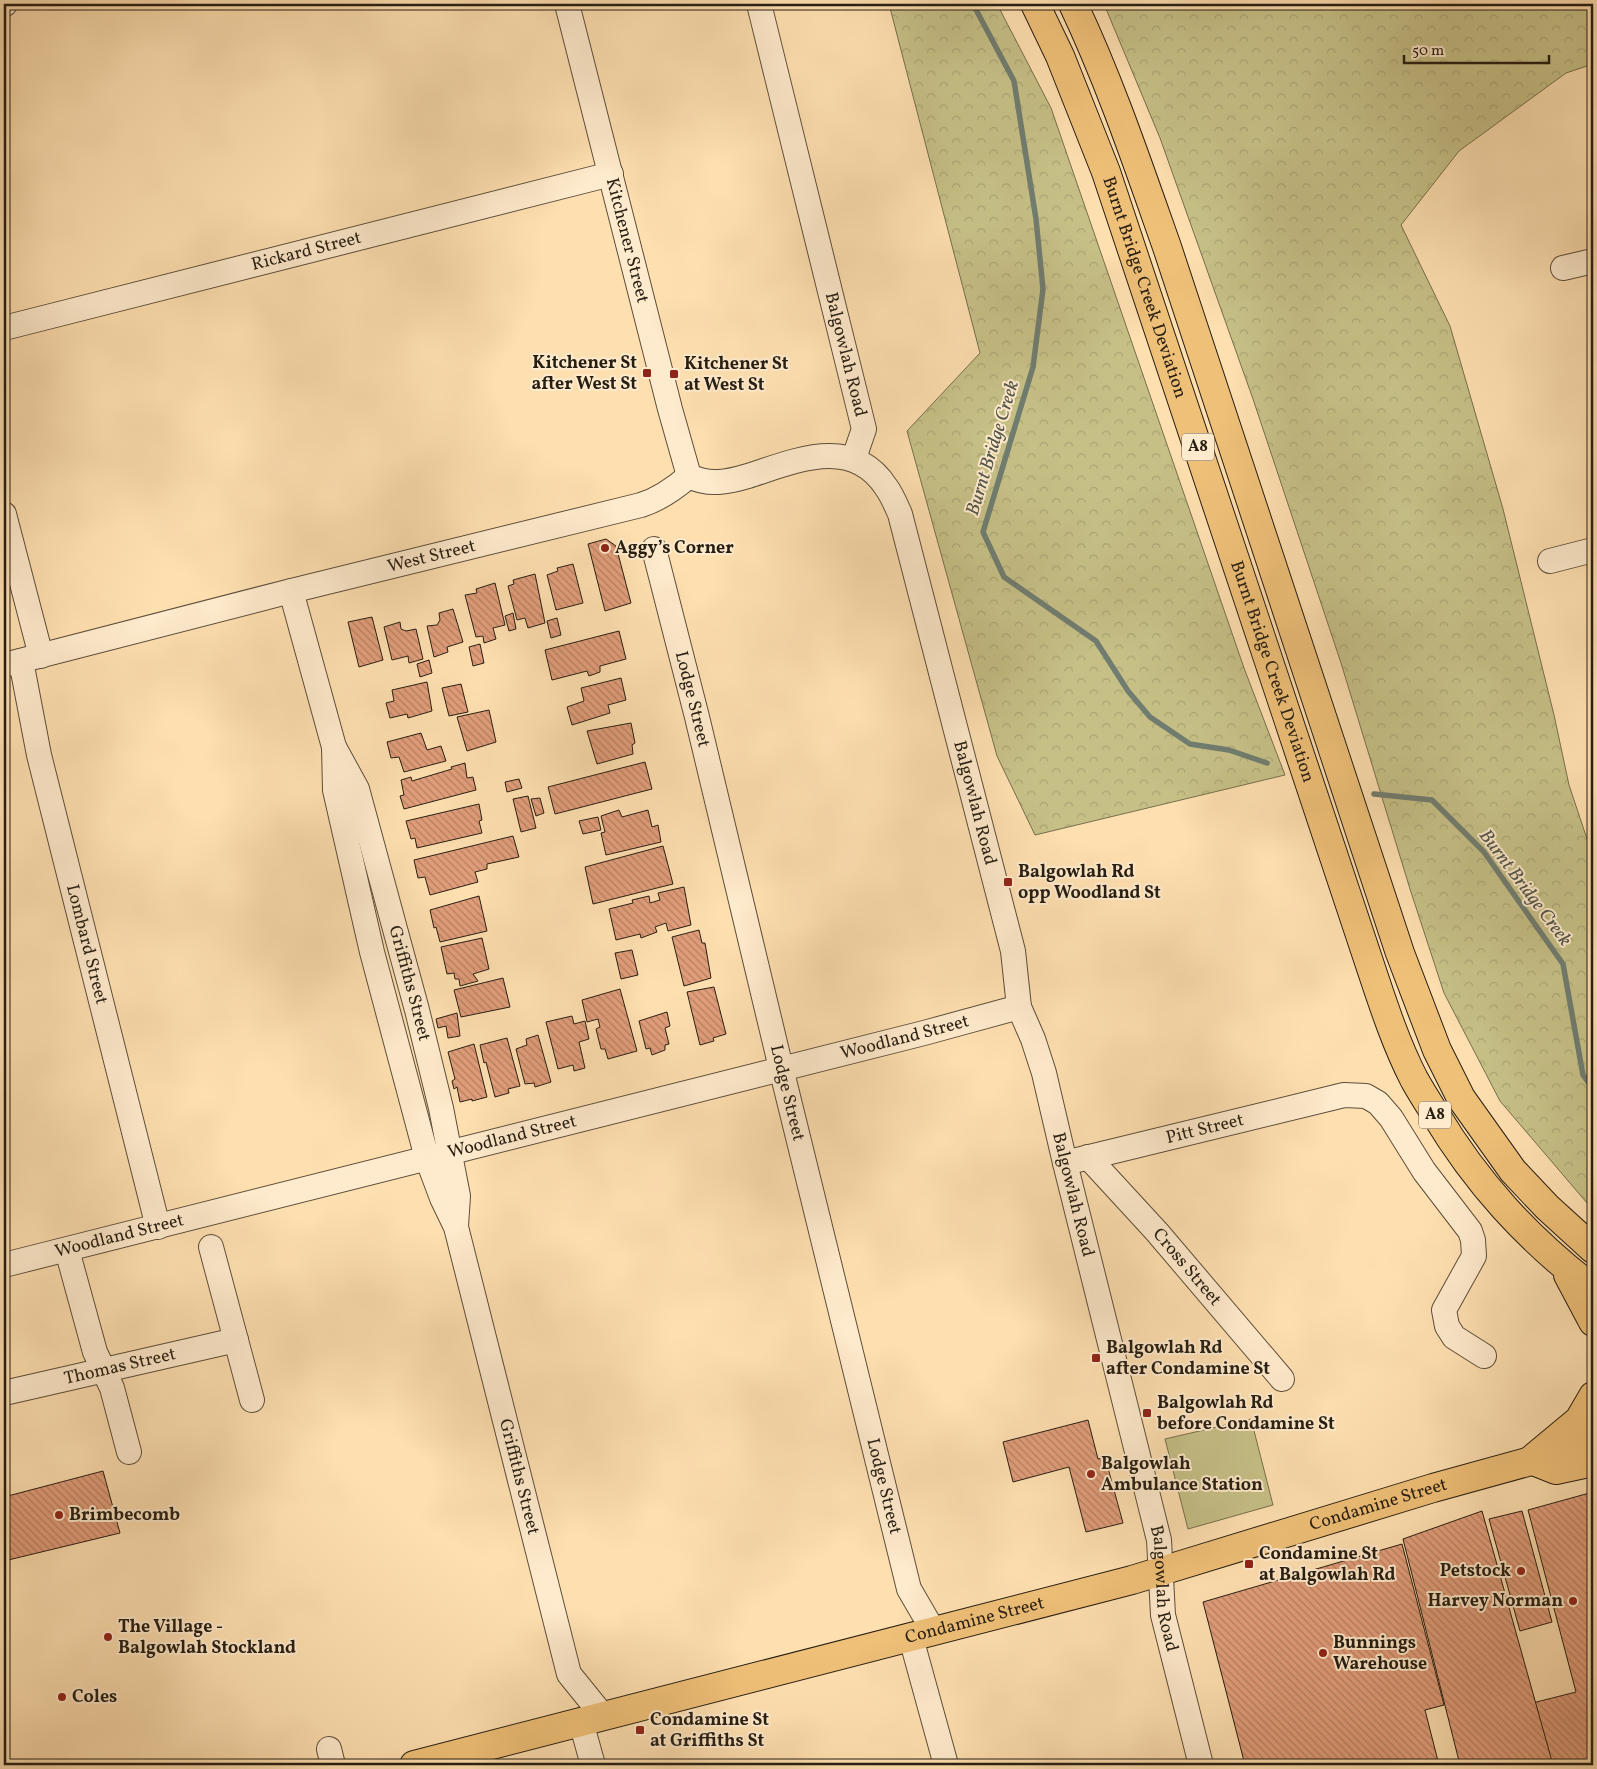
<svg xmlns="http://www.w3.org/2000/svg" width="1597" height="1769" font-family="Vollkorn,serif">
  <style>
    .forest { fill: url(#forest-crowns); stroke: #766f4c }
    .park { fill: #c6c087; stroke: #766f4c }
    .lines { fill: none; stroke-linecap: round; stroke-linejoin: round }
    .stream { stroke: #707d70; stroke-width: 5.5 }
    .building { fill: url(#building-back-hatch); stroke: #271e12 }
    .minor-casing { stroke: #5d4e3a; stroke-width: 26 }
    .major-casing { stroke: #271e12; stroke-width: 30 }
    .highway-casing { stroke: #271e12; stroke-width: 30 }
    .minor { stroke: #feeacc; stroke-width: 24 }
    .major { stroke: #efc078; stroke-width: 28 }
    .highway { stroke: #efc078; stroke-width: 28 }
    .poi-dot { fill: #8f2418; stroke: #feeacc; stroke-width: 2 }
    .labels { text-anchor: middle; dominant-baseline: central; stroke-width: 4; stroke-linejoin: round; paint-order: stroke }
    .shield { fill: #feeacc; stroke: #685b4a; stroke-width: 1 }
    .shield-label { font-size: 16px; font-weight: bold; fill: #271e12 }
    .street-label { font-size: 18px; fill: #271e12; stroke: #feeacc }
    .poi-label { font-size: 18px; font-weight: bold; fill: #271e12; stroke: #feeacc; text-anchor: start }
    .water-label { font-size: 19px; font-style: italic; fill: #515549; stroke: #feeacc }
  </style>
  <defs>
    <pattern id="forest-crowns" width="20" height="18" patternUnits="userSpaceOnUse" patternTransform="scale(1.25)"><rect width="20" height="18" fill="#c6c087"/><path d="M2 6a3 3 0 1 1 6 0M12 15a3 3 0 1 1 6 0" fill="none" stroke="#aaa574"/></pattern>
    <pattern id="building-back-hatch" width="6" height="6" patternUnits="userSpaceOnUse" patternTransform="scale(1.25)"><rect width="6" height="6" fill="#e29e7b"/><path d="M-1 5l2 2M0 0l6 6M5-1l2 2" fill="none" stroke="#b78063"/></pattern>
  </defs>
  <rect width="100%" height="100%" fill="#fedfb0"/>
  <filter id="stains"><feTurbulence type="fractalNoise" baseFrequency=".004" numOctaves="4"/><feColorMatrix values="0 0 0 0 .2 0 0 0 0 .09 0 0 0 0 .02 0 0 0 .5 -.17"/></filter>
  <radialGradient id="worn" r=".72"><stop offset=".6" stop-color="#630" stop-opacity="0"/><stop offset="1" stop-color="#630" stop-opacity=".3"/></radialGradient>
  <g class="forest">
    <path d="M 889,4 L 997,4 L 1051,108 L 1244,668 L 1285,775 L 1035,835 L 997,756 L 907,431 L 980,353 Z"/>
    <path d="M 1104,4 L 1593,4 L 1593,64 L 1566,73 L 1459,151 L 1401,225 L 1450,326 L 1503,509 L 1554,715 L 1569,785 L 1593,857 L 1593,1210 L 1500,1101 L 1444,993 L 1410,889 L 1341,663 L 1253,399 L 1160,138 Z"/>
  </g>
  <path class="park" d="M 1251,1419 L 1273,1505 L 1188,1529 L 1165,1439 Z"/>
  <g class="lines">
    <g class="stream">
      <path d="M 973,4 L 1014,81 L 1036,219 L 1043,289 L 1033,367 L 983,532 L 1004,577 L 1096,641 L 1128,691 L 1150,717 L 1190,744 L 1229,750 L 1267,763"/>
      <path d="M 1374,794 L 1432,800 L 1484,852 L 1563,964 L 1583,1075 L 1593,1089"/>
    </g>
  </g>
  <g class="building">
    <path d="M 606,539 L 616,546 L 631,603 L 605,611 L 588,544 Z"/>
    <path d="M 573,564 L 583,603 L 556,610 L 547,575 L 558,571 L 557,568 Z"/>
    <path d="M 535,574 L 545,623 L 528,628 L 525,618 L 517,620 L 508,586 L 514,584 L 513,580 Z"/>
    <path d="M 495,583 L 505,625 L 493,628 L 496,639 L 484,643 L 483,636 L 476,637 L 465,595 L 477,593 L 476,589 Z"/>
    <path d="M 453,609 L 463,642 L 447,647 L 448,652 L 434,657 L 427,626 L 437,625 L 440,620 L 439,613 Z"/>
    <path d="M 513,613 L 516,629 L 509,631 L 505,616 Z"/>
    <path d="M 372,617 L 383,660 L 359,667 L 348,622 Z"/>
    <path d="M 557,618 L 561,635 L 551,638 L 547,621 Z"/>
    <path d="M 400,622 L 401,629 L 406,631 L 416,629 L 423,659 L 409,663 L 408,656 L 392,660 L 384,627 Z"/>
    <path d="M 619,631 L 626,659 L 600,666 L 600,672 L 589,676 L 587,671 L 552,680 L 545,650 Z"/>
    <path d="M 480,644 L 484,663 L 473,666 L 469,647 Z"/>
    <path d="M 429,660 L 432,673 L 420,677 L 417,664 Z"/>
    <path d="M 621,678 L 626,700 L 608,705 L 610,713 L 572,725 L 567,707 L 584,701 L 581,688 Z"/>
    <path d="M 427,682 L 432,711 L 408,718 L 407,714 L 390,718 L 386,703 L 394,701 L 392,690 Z"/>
    <path d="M 461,684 L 468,712 L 449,716 L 442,688 Z"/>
    <path d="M 489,710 L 496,742 L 467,751 L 457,717 Z"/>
    <path d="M 631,723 L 635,743 L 632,745 L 633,754 L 597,764 L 587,731 Z"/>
    <path d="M 421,733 L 427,750 L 441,746 L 446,761 L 404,772 L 399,757 L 391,758 L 387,742 Z"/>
    <path d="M 645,762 L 652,789 L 555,814 L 548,787 Z"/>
    <path d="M 465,763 L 467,778 L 473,777 L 476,790 L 404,809 L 400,796 L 404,795 L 401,780 L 411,777 L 412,781 L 452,769 L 451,767 Z"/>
    <path d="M 519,779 L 522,788 L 507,792 L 505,782 Z"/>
    <path d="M 528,796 L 536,828 L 521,832 L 513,799 Z"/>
    <path d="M 540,798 L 544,813 L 536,816 L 531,799 Z"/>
    <path d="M 479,804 L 482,820 L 479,821 L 482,833 L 417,848 L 415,838 L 411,839 L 406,821 Z"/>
    <path d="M 619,810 L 622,817 L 648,810 L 652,827 L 658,825 L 661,842 L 606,855 L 601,833 L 605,832 L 601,816 Z"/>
    <path d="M 598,817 L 601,830 L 583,834 L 579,821 Z"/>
    <path d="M 513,836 L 519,857 L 487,864 L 487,869 L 475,872 L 478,882 L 430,895 L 425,877 L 418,878 L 414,860 Z"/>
    <path d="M 663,846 L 673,884 L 593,904 L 585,867 Z"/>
    <path d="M 684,887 L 691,925 L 668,931 L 666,923 L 655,927 L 657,932 L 641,938 L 640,934 L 616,940 L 609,909 L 633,903 L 632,900 L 649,896 L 650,903 L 660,900 L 658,893 Z"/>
    <path d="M 479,896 L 487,931 L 440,942 L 436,927 L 434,928 L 430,910 Z"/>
    <path d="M 699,930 L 702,943 L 705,943 L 711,978 L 684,986 L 672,937 Z"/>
    <path d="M 482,938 L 489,969 L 473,974 L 478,981 L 460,986 L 459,979 L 455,979 L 454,973 L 447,974 L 441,947 Z"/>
    <path d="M 632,950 L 638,975 L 621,979 L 615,953 Z"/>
    <path d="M 503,978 L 510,1007 L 461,1017 L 454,990 Z"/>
    <path d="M 714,987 L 726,1034 L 713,1038 L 714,1041 L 700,1045 L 687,992 Z"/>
    <path d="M 620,989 L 637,1051 L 608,1059 L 605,1049 L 601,1049 L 596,1029 L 600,1027 L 598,1019 L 587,1022 L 582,1000 Z"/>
    <path d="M 667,1012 L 670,1026 L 665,1028 L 669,1044 L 665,1045 L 665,1050 L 652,1055 L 650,1048 L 646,1049 L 639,1021 Z"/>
    <path d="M 457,1013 L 460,1036 L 448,1038 L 446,1026 L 438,1028 L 436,1019 Z"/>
    <path d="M 572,1016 L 574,1024 L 585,1021 L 589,1039 L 579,1042 L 585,1068 L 574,1071 L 573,1065 L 558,1069 L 546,1022 Z"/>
    <path d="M 538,1035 L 551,1082 L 535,1087 L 534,1083 L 525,1084 L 516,1049 L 527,1045 L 526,1039 Z"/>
    <path d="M 507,1038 L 520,1086 L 508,1089 L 509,1093 L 495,1097 L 486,1062 L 484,1063 L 480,1045 Z"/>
    <path d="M 474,1044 L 487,1097 L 472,1101 L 472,1099 L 460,1102 L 457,1087 L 454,1089 L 452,1081 L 455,1079 L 448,1052 Z"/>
    <path d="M 1088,1420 L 1098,1459 L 1105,1457 L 1123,1523 L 1086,1532 L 1069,1467 L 1013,1482 L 1003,1442 Z"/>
    <path d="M 103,1471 L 120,1533 L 4,1561 L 4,1497 Z"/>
    <path d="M 1593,1492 L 1593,1765 L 1512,1765 L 1497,1712 L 1576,1692 L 1528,1510 Z"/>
    <path d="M 1482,1511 L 1553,1765 L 1460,1765 L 1403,1539 Z"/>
    <path d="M 1522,1511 L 1552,1622 L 1520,1631 L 1489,1519 Z"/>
    <path d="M 1402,1544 L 1444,1705 L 1425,1710 L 1439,1765 L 1245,1765 L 1203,1602 Z"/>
  </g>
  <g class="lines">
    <g class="minor-casing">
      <g id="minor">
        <path d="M 4,4 L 5,4"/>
        <path id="s1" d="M 567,4 L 670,409 L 689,476"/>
        <path id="s2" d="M 759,4 L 864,429 L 854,458"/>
        <path d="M 1563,268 L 1593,261"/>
        <path id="s3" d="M 4,328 L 611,174"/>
        <path id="s4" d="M 689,476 C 709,486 728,482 748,476 C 795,461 852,435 886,487 C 892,495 896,505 900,514 L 1013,951 L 1019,1007 L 1033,1039 L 1044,1073 L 1065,1163 L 1159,1540 L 1163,1615 L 1201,1765"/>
        <path d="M 4,514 L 41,656"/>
        <path id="s5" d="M 654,549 L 697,717 L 781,1068 L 909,1589 L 934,1632"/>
        <path d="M 1550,561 L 1593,550"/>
        <path id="s6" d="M 291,591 L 334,747 L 357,789 L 417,1010 L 441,1108 L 458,1196 L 456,1226"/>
        <path id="s7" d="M 21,661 L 39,755 L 158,1227"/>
        <path id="s8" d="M 4,665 L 291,591 L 641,505 C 660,499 674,489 689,476"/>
        <path id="s9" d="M 334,747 L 335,790 L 372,952 L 427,1158 L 442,1198 L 456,1227 L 569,1674 L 603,1716"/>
        <path id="s10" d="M 1088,1157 L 1157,1232 L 1282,1379"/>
        <path id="s11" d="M 1065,1163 L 1344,1095 L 1366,1096 L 1378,1103 L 1391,1118 L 1424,1171 L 1470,1231 L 1473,1240 L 1474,1256 L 1444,1310 L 1447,1326 L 1454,1337 L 1484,1356"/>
        <path d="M 211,1247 L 252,1400"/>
        <path d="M 67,1250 L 95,1352 L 112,1388 L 129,1452"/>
        <path id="s12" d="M 4,1265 L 924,1033 L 1019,1007"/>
        <path id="s13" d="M 4,1393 L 236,1340"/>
        <path d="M 911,1638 L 946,1765"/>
        <path d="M 581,1722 L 593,1765"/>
        <path d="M 329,1749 L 333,1765"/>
      </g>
    </g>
    <g class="major-casing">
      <g id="major">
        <path id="s14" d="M 414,1765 L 1132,1580 L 1433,1488 L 1578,1448 L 1593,1442"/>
      </g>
    </g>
    <g class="highway-casing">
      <g id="highway">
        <path id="s15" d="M 1035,4 L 1060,56 L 1106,172 L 1369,962 C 1382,1001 1395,1042 1414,1079 C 1420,1090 1427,1101 1434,1112 C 1477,1184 1527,1238 1593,1289"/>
        <path d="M 1073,4 C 1110,82 1138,165 1167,247 L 1400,953 L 1437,1050 L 1461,1098 L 1513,1171 L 1547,1207 L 1593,1249"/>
        <path d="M 1568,1275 L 1593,1322"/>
        <path d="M 1593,1396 L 1579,1420 L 1531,1460 L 1556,1470 L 1593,1462"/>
      </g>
    </g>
    <use href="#minor" class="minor"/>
    <use href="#major" class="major"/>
    <use href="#highway" class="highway"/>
  </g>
  <g class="poi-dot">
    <rect x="642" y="368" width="10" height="10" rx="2.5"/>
    <rect x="669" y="369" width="10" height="10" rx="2.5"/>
    <circle cx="605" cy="548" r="5"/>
    <rect x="1003" y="877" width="10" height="10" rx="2.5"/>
    <rect x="1091" y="1353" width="10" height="10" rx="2.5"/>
    <rect x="1142" y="1408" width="10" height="10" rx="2.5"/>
    <circle cx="1091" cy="1474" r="5"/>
    <circle cx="59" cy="1515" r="5"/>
    <rect x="1244" y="1559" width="10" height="10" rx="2.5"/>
    <circle cx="1521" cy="1571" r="5"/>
    <circle cx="1573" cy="1601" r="5"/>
    <circle cx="108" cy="1637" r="5"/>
    <circle cx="1323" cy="1653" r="5"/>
    <circle cx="62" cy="1697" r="5"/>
    <rect x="635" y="1725" width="10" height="10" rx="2.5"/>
  </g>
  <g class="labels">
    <g class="shield">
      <rect x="1182" y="433.5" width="32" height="27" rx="4"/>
      <rect x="1419" y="1101.5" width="32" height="27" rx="4"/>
    </g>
    <g class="shield-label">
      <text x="1198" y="447">A8</text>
      <text x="1435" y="1115">A8</text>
    </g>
    <g class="street-label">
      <text stroke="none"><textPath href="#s1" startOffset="244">Kitchener Street</textPath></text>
      <text stroke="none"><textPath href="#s3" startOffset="312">Rickard Street</textPath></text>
      <text stroke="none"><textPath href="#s15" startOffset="304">Burnt Bridge Creek Deviation</textPath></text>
      <text stroke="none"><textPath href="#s2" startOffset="361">Balgowlah Road</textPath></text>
      <text stroke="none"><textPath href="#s8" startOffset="441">West Street</textPath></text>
      <text stroke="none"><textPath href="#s15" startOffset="709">Burnt Bridge Creek Deviation</textPath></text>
      <text stroke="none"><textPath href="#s5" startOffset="155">Lodge Street</textPath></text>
      <text stroke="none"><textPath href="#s4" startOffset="541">Balgowlah Road</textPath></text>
      <text stroke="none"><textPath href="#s7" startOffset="291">Lombard Street</textPath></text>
      <text stroke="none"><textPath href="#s6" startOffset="411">Griffiths Street</textPath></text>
      <text stroke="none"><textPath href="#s12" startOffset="929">Woodland Street</textPath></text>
      <text stroke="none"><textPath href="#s5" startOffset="560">Lodge Street</textPath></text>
      <text stroke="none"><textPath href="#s11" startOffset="144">Pitt Street</textPath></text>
      <text stroke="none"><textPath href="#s12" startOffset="524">Woodland Street</textPath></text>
      <text stroke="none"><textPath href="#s4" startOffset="946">Balgowlah Road</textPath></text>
      <text stroke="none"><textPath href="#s12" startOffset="119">Woodland Street</textPath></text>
      <text stroke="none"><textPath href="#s10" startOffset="148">Cross Street</textPath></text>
      <text stroke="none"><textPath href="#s13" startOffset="119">Thomas Street</textPath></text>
      <text stroke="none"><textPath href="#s9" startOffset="755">Griffiths Street</textPath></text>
      <text stroke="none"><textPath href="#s5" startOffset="965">Lodge Street</textPath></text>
      <text stroke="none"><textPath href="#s14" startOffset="999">Condamine Street</textPath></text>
      <text stroke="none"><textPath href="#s4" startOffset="1351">Balgowlah Road</textPath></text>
      <text stroke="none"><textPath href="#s14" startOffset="579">Condamine Street</textPath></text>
    </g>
    <g class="poi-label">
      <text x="637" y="363" text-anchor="end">Kitchener St<tspan x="637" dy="21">after West St</tspan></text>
      <text x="684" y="364">Kitchener St<tspan x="684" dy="21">at West St</tspan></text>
      <text x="615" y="548">Aggy’s Corner</text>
      <text x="1018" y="872">Balgowlah Rd<tspan x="1018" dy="21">opp Woodland St</tspan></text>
      <text x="1106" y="1348">Balgowlah Rd<tspan x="1106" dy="21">after Condamine St</tspan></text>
      <text x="1157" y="1403">Balgowlah Rd<tspan x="1157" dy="21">before Condamine St</tspan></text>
      <text x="1101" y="1464">Balgowlah<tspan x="1101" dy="21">Ambulance Station</tspan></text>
      <text x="69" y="1515">Brimbecomb</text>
      <text x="1259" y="1554">Condamine St<tspan x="1259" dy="21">at Balgowlah Rd</tspan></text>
      <text x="1511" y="1571" text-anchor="end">Petstock</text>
      <text x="1563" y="1601" text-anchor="end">Harvey Norman</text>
      <text x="118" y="1627">The Village -<tspan x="118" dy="21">Balgowlah Stockland</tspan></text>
      <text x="1333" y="1643">Bunnings<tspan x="1333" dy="21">Warehouse</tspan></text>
      <text x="72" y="1697">Coles</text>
      <text x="650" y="1720">Condamine St<tspan x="650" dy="21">at Griffiths St</tspan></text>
    </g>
    <g class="water-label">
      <text transform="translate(993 448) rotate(-73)">Burnt Bridge Creek</text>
      <text transform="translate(1525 888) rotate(53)">Burnt Bridge Creek</text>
    </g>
  </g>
  <rect width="1597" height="1769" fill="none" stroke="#fedfb0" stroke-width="20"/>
  <rect x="5" y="5" width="1587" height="1759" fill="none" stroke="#271e12" stroke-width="2.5"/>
  <rect x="10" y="10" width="1577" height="1749" fill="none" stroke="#271e12"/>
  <path d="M1404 55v8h145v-8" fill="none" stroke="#271e12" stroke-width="2.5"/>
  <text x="1412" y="55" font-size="15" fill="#271e12" stroke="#feeacc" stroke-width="4" paint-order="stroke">50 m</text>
  <rect width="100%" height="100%" filter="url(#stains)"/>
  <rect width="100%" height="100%" fill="url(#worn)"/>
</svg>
